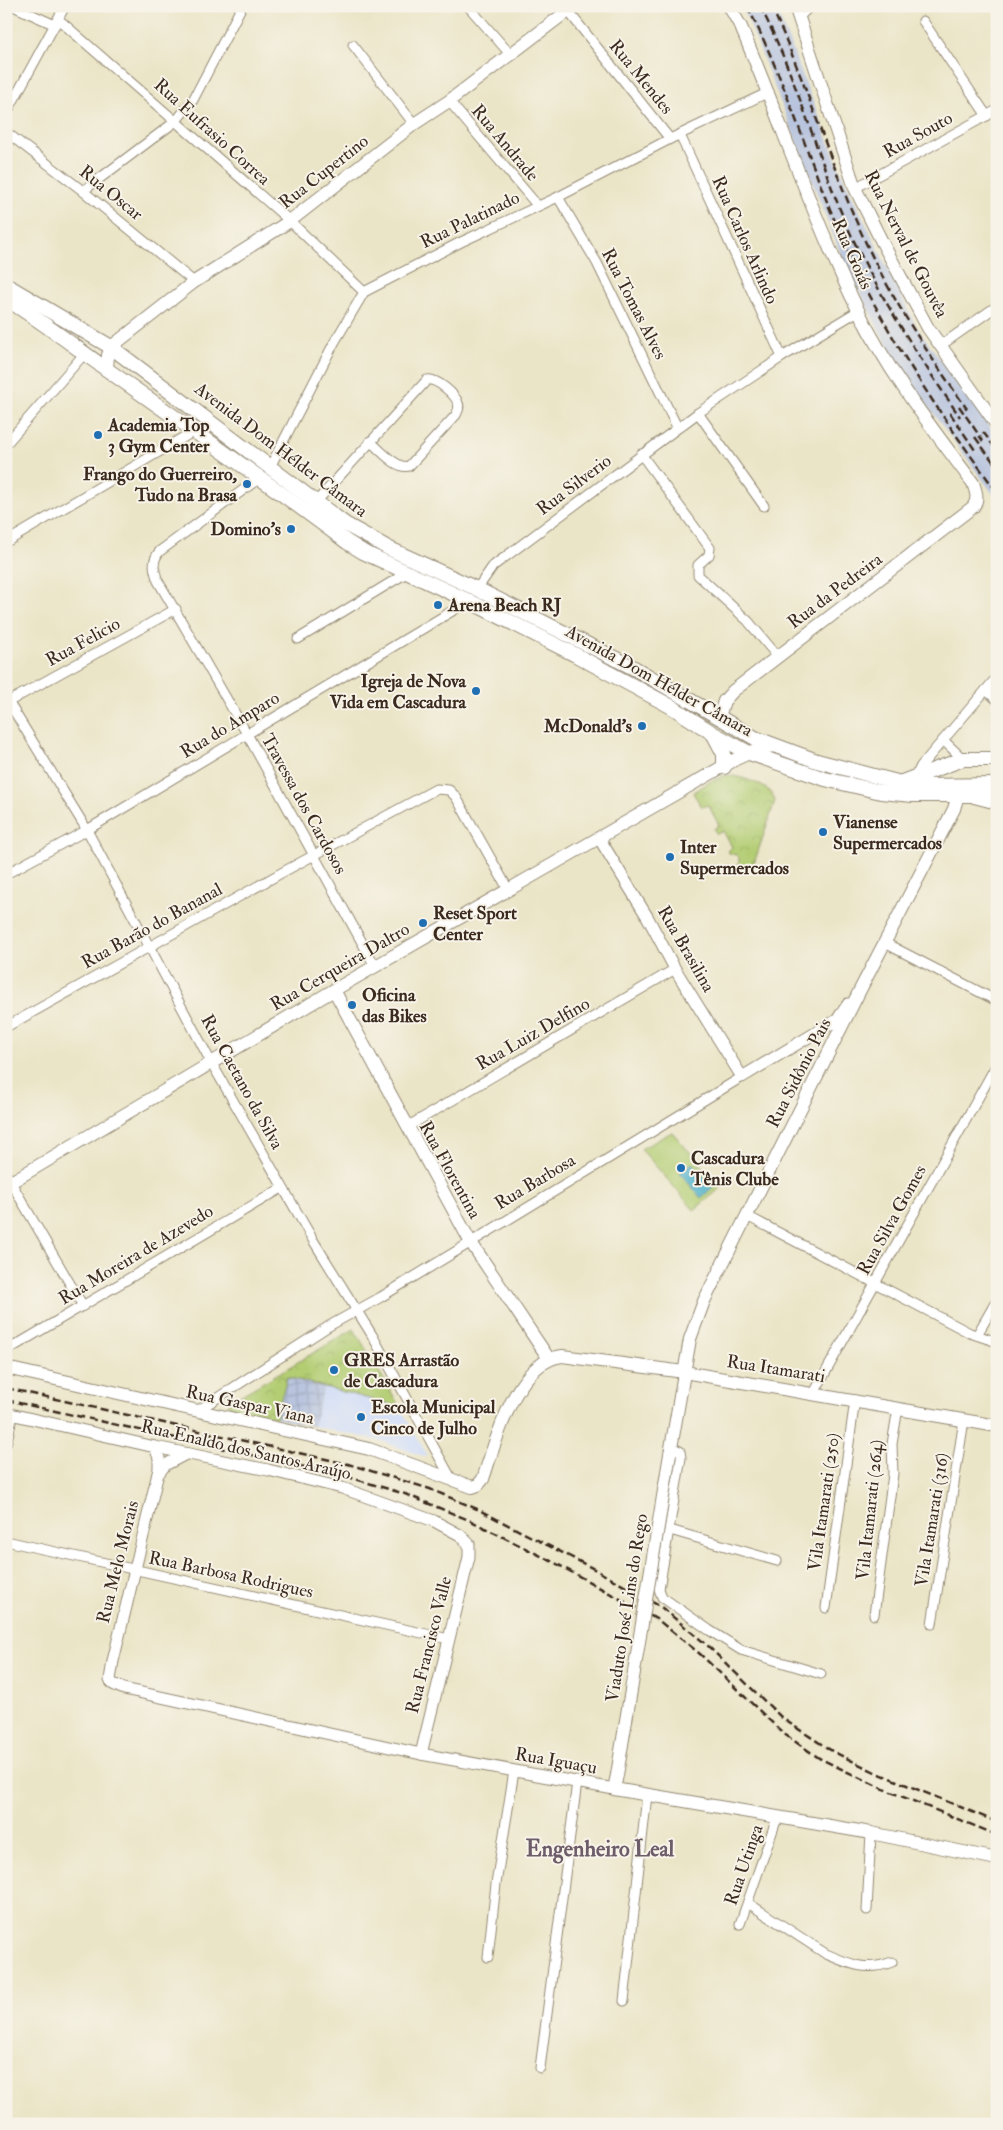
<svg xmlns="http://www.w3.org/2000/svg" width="1003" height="2130" font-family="'IM FELL Double Pica',serif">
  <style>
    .built { fill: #cddbfa }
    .industrial { fill: url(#industrial-grid) }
    .railway { fill: #b9c5de }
    .park { fill: url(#park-crowns); stroke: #777c48 }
    .pitch { fill: #b3cd73; stroke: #777c48 }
    .water { fill: #4cb0cb; stroke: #446d74 }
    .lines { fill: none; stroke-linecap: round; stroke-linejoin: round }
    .minor-casing { stroke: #938873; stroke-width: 11 }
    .tertiary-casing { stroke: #938873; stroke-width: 13 }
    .secondary-casing { stroke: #938873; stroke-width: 14 }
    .primary-casing { stroke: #938873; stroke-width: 16 }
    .minor { stroke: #fff; stroke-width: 9 }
    .tertiary { stroke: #fff; stroke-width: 11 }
    .secondary { stroke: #fff; stroke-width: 12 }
    .primary { stroke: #fff; stroke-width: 14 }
    .rail { stroke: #3b2a1e; stroke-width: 2.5; stroke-dasharray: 8 4; stroke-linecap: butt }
    .secondary-bridge-casing { stroke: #938873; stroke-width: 14; stroke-linecap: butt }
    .secondary-bridge { stroke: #fff; stroke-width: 12 }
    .poi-dot { fill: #1f6fb2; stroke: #f7f3e8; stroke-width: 2 }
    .labels { text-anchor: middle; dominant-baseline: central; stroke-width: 4; stroke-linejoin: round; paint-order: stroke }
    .street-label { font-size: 18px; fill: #3b2a1e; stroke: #f7f3e8 }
    .poi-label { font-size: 18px; font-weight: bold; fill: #3b2a1e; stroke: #f7f3e8; text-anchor: start }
    .district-label { font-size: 22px; font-weight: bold; fill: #6d5c69; stroke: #f7f3e8 }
  </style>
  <defs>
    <pattern id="industrial-grid" width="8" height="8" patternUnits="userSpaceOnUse" patternTransform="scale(1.25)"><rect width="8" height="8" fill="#b9c5de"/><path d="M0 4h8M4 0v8" fill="none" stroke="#a0a9be"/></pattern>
    <pattern id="park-crowns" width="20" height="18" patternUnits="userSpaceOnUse" patternTransform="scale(1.25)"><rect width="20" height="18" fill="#b3cd73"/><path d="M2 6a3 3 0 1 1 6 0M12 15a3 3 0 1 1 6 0" fill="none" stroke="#9bb063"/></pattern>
  </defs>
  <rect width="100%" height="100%" fill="#f7f3e8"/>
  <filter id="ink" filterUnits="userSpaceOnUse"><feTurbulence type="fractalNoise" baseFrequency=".02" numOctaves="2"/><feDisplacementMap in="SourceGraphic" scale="10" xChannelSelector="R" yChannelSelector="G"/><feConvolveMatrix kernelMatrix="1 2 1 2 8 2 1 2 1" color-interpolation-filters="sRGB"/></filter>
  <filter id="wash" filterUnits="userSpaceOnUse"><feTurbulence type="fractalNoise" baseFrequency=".0096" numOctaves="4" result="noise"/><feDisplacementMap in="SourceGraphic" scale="20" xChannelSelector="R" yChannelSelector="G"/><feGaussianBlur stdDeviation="1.12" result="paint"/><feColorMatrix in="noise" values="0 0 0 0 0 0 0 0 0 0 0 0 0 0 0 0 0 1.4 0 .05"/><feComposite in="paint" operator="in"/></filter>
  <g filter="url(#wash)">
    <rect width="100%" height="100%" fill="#ebe5c8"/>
    <path class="built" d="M 324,1387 L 400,1407 L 427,1455 L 426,1457 L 381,1441 L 313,1426 Z"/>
    <path class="industrial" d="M 287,1377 L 324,1387 L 313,1426 L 276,1418 Z"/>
    <path class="railway" d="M 739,6 L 775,6 L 843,177 L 916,326 L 997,437 L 997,499 L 901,370 L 880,332 L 842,257 L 748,20 Z"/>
    <g class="park">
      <path d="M 726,775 C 740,776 772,785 775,801 L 752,869 L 733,874 L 727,864 L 731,867 L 736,866 L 739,863 L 739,858 L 736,855 L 729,853 L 728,851 L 732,847 L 723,831 L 717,834 L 714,829 L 719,825 L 708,805 L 702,807 L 693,793 L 709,782 Z"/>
      <path d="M 354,1329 L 400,1407 L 287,1377 L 276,1418 L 228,1406 L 228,1403 Z"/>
    </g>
    <path class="pitch" d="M 672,1132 L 721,1188 L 694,1210 L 641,1149 Z"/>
    <path class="water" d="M 692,1163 L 713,1187 L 701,1198 L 680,1173 Z"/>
  </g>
  <g filter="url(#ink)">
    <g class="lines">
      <g class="minor-casing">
        <g id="minor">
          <path d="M 13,6 L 55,25"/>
          <path d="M 468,6 L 510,54"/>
          <path d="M 568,11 L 670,139"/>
          <path d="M 800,16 L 810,6"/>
          <path d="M 58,19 L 290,221 L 364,292"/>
          <path d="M 923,21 L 987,116"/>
          <path d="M 353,45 L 414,124"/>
          <path d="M 449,101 L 537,205"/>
          <path d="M 6,114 L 65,6"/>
          <path d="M 6,132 L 83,191 L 194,282"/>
          <path d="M 680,135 L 782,357"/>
          <path d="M 855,188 L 997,110"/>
          <path d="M 83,191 L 176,121 L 193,100 L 242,6"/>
          <path d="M 558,197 L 597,263 L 677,427"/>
          <path d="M 940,346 L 997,306"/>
          <path d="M 698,413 L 764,506"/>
          <path d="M 6,444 L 85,353"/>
          <path d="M 641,454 L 710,548 L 709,555 L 698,565 L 698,575 L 748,621 L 778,657"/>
          <path d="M 270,467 L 334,343 L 364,292 L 461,242 L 558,197 L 670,139 L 769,92"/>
          <path d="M 261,477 L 160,551 C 151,561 154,570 158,581 L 247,734 L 375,966"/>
          <path d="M 316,502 L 427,380 C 436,378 455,394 458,403 C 460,407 458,411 456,415 L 409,466 C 397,470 379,449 370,441"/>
          <path d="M 6,542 L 196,430"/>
          <path d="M 477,589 L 493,566 L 698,413 L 782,357 L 858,311"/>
          <path d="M 298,639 L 408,572"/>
          <path d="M 986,690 L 997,700"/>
          <path d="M 6,698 L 87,830 L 211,1062 L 313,1240 L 372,1335 L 452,1480"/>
          <path d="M 6,703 L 176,609"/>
          <path d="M 943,740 L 963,759"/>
          <path d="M 915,778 L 921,766 L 997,677"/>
          <path d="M 6,874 L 87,830 L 469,601"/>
          <path d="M 885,943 L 997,1001"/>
          <path d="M 6,1027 L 283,872 L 436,789 L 449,790 L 456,797 L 508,889"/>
          <path d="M 407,1127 L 675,969"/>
          <path d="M 6,1174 L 83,1306"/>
          <path d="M 747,1216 L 970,1333 L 997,1342"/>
          <path d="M 977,1335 L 997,1300"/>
          <path d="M 6,1351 L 282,1188"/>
          <path d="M 814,1393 L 997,1064"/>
          <path d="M 197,1411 L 329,1326 L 381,1297 L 742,1077"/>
          <path d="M 6,1444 L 13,1415"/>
          <path d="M 671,1447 L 680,1451 L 681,1458 L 659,1589 L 662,1597 L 709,1630 L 741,1650 L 821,1674"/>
          <path d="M 670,1530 L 777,1561"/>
          <path d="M 6,1541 L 449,1639"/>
          <path d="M 826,1608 L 855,1400"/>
          <path d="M 874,1615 L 893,1474 L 892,1444 L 898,1408"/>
          <path d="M 932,1624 L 964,1420"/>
          <path d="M 748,1903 L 826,1954 C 849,1964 867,1972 892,1962"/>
          <path d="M 867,1910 L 871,1833"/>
          <path d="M 740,1924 L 777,1818"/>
          <path d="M 488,1957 L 496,1884 L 514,1771"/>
          <path d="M 624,2001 L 647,1795"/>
          <path d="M 540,2068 L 577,1782"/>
        </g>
      </g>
      <g class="tertiary-casing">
        <g id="tertiary">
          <path d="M 599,838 L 648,918 L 675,969 L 742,1077 L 837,1020 L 848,1004"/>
          <path d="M 6,1413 L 155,1447 L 268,1470 L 342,1488 L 434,1521 L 460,1535 L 469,1544 L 469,1557 L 421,1754"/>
          <path d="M 155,1447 L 159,1458 L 159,1469 L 113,1661 L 110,1680 L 113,1684 L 124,1689 L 421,1754 L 614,1789"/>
          <path d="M 158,1474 L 165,1465 L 186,1454"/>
        </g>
      </g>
      <g class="secondary-casing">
        <g id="secondary">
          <path d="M 795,6 L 855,188 L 882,242 L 928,328 L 997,425"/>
          <path d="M 107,369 L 108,355 L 111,347 L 194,282 L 290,221 L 414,124 L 449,101 L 574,6"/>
          <path d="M 719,717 L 724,701 L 733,691 L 973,507 C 979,499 976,492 973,483 C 932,428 888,372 858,310 C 813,219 781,121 741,27 L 729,6"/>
          <path d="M 974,797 L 997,803"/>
          <path d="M 334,990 L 470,1241 L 549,1359"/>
          <path d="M 6,1185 L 334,990 L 736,759 L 760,748 L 775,746"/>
          <path d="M 6,1368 L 369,1449 L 472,1487 L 478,1485 L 483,1479 C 496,1441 515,1362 562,1356 L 684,1372 L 997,1426"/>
          <path d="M 670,1454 L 690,1339 L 704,1301 L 859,992 L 954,809 L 958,795"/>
          <path d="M 617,1775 L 614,1789 L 871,1833 L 997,1859"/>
        </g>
      </g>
      <g class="primary-casing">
        <g id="primary">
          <path d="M 6,285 L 111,347 L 345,524 L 388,548 L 477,589 L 634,668 L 755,738 L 817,761 L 901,783 L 922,786 L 997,785"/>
          <path d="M 6,299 C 42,321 75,347 109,371 C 189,427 269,483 347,542 L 363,552 L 469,601 L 574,654 L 672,707 L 714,734 L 749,753 L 825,779 L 881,792 L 913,795 L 997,795"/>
          <path d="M 714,735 L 724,754 L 724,767"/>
          <path d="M 902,782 L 963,759 L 997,759"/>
        </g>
      </g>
      <use href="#minor" class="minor"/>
      <use href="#tertiary" class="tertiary"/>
      <use href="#secondary" class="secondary"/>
      <use href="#primary" class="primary"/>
      <g class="rail">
        <path d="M 747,6 C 788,84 811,171 848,251 C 887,337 941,416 997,492"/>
        <path d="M 760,6 C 793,70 813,140 839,207 C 870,283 914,350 960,417"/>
        <path d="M 771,6 C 807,83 830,165 865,241 C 893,302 929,355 967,409"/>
        <path d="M 959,406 L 983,441"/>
        <path d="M 950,413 L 975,450"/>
        <path d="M 983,432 L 997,450"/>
        <path d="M 975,437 L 997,467"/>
        <path d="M 6,1388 L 348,1464 L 430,1489 L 477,1509 L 596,1570 L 661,1607 L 707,1645 L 783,1719 L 832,1751 L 875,1772 L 997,1822"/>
        <path d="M 6,1400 L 345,1476 L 405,1494 L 469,1520 L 557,1564 L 658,1620 L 700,1654 L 784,1734 L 819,1758 L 881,1788 L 997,1835"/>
      </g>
      <g class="secondary-bridge-casing">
        <path id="secondary-bridge" d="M 617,1775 L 670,1454"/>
      </g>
      <use href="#secondary-bridge" class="secondary-bridge"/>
    </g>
  </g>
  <g class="poi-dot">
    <circle cx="98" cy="435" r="5"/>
    <circle cx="247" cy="484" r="5"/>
    <circle cx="291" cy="529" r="5"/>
    <circle cx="438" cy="605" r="5"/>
    <circle cx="476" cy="691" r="5"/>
    <circle cx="642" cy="726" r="5"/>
    <circle cx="823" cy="832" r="5"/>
    <circle cx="670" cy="857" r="5"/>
    <circle cx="423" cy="923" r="5"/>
    <circle cx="352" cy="1005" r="5"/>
    <circle cx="681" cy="1168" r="5"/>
    <circle cx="334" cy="1370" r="5"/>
    <circle cx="361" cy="1417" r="5"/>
  </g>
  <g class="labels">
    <g class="street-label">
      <text transform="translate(641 77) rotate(51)">Rua Mendes</text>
      <text transform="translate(212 132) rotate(42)">Rua Eufrasio Correa</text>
      <text transform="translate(918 135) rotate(-29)">Rua Souto</text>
      <text transform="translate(505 143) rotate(50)">Rua Andrade</text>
      <text transform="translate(324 172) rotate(-38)">Rua Cupertino</text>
      <text transform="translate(111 193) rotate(39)">Rua Oscar</text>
      <text transform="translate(470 220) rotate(-26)">Rua Palatinado</text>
      <text transform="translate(745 240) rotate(66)">Rua Carlos Arlindo</text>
      <text transform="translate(906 244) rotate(63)">Rua Nerval de Gouvêa</text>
      <text transform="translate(852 254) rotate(66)">Rua Goiás</text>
      <text transform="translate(634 304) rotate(63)">Rua Tomas Alves</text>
      <text transform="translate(281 450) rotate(37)">Avenida Dom Hélder Câmara</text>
      <text transform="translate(574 485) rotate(-37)">Rua Silverio</text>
      <text transform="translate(835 591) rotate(-37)">Rua da Pedreira</text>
      <text transform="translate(83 642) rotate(-29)">Rua Felicio</text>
      <text transform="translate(659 681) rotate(29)">Avenida Dom Hélder Câmara</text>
      <text transform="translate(230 725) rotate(-31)">Rua do Amparo</text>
      <text transform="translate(304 804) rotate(61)">Travessa dos Cardosos</text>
      <text transform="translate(152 926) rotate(-29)">Rua Barão do Bananal</text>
      <text transform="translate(686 949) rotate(60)">Rua Brasilina</text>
      <text transform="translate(340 967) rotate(-30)">Rua Cerqueira Daltro</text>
      <text transform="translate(533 1034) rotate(-30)">Rua Luiz Delfino</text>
      <text transform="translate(799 1073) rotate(-63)">Rua Sidônio Pais</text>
      <text transform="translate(242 1082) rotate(61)">Rua Caetano da Silva</text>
      <text transform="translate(450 1170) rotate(61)">Rua Florentina</text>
      <text transform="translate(535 1182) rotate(-31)">Rua Barbosa</text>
      <text transform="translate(892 1220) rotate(-61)">Rua Silva Gomes</text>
      <text transform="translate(136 1255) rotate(-31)">Rua Moreira de Azevedo</text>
      <text transform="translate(776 1369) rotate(9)">Rua Itamarati</text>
      <text transform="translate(250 1405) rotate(12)">Rua Gaspar Viana</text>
      <text transform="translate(246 1450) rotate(13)">Rua Enaldo dos Santos Araújo</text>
      <text transform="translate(824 1502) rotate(-82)">Vila Itamarati (250)</text>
      <text transform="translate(870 1510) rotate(-84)">Vila Itamarati (264)</text>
      <text transform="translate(932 1520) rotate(-81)">Vila Itamarati (316)</text>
      <text transform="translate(118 1562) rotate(-76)">Rua Melo Morais</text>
      <text transform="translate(231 1575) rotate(12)">Rua Barbosa Rodrigues</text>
      <text transform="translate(627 1608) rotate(-81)">Viaduto José Lins do Rego</text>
      <text transform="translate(429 1645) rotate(-76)">Rua Francisco Valle</text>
      <text transform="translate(556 1761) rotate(10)">Rua Iguaçu</text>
      <text transform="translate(744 1865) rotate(-71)">Rua Utinga</text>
    </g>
    <g class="poi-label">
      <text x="108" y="425">Academia Top<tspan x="108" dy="21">3 Gym Center</tspan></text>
      <text x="237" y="474" text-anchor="end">Frango do Guerreiro,<tspan x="237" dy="21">Tudo na Brasa</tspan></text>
      <text x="281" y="529" text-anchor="end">Domino's</text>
      <text x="448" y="605">Arena Beach RJ</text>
      <text x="466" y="681" text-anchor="end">Igreja de Nova<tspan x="466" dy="21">Vida em Cascadura</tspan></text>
      <text x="632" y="726" text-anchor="end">McDonald's</text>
      <text x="833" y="822">Vianense<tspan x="833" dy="21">Supermercados</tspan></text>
      <text x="680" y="847">Inter<tspan x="680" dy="21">Supermercados</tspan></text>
      <text x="433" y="913">Reset Sport<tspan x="433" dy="21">Center</tspan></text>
      <text x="362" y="995">Oficina<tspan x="362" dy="21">das Bikes</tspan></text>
      <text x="691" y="1158">Cascadura<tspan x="691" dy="21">Tênis Clube</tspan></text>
      <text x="344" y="1360">GRES Arrastão<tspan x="344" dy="21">de Cascadura</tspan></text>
      <text x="371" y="1407">Escola Municipal<tspan x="371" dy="21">Cinco de Julho</tspan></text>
    </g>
    <g class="district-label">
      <text x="600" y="1849">Engenheiro Leal</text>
    </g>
  </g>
  <rect width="1003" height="2130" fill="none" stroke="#f7f3e8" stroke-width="25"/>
</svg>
